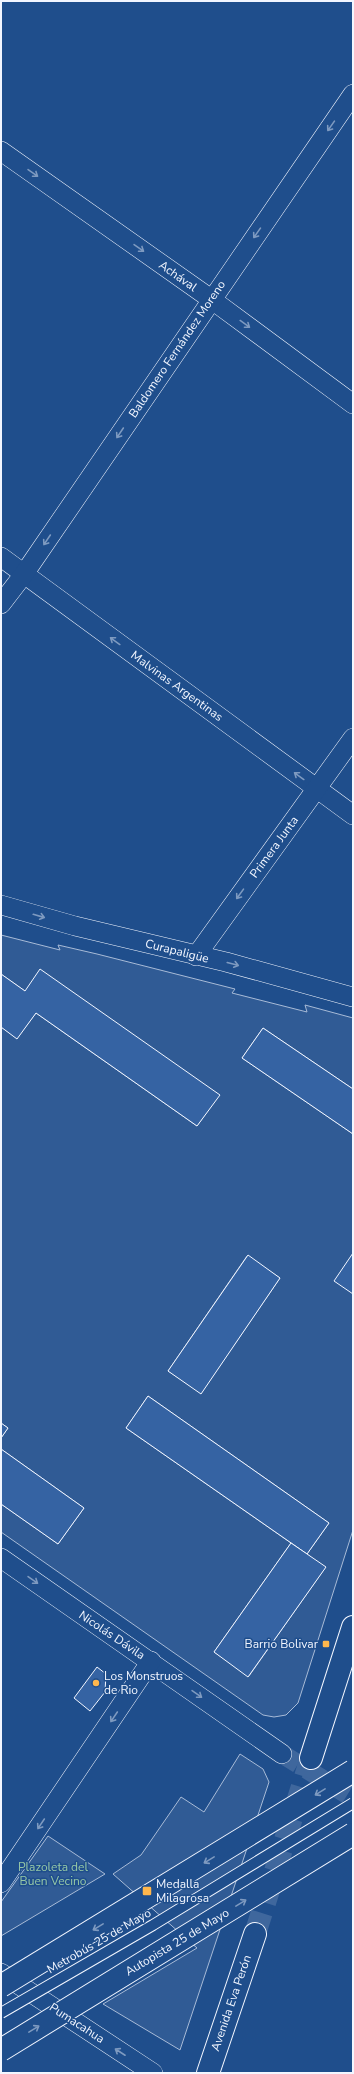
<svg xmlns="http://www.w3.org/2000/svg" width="354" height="2074" font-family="'Nunito Sans',sans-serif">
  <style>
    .built { fill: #305b95; stroke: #a8bbd7; fill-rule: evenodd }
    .building { fill: #3563a3; stroke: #f2f6ff }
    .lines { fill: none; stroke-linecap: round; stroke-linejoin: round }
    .street-tunnel { stroke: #3f679d; stroke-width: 19; stroke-dasharray: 19 10; stroke-linecap: butt }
    .secondary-tunnel { stroke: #3f679d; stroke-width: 22; stroke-dasharray: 22 11; stroke-linecap: butt }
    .street-casing { stroke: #f2f6ff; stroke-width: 20 }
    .secondary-casing { stroke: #f2f6ff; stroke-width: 24 }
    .street { stroke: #1f4e8c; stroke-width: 19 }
    .secondary { stroke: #1f4e8c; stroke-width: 22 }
    .lane-bridge-casing { stroke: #f2f6ff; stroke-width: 12; stroke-linecap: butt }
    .highway-bridge-casing { stroke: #f2f6ff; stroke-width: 24; stroke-linecap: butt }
    .lane-bridge { stroke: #1f4e8c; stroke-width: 10 }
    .highway-bridge { stroke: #1f4e8c; stroke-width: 22 }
    .oneway { stroke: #7e9ac0 }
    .poi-dot { fill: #ffb74d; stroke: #1f4e8c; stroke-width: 1.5 }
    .labels { text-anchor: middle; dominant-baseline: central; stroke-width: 3; stroke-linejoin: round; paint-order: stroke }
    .street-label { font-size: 12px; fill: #f2f6ff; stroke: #1f4e8c }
    .poi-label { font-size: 12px; fill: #f2f6ff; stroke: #1f4e8c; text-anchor: start }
    .park-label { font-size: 12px; fill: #97c8a6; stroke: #1f4e8c }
  </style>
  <rect width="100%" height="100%" fill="#1f4e8c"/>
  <g class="built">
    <path d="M 1,935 L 60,950 L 58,945 L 97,954 L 235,989 L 232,993 L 307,1012 L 305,1005 L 353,1018 L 353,1089 L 263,1028 L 242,1058 L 353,1134 L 353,1530 L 298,1703 L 286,1715 L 274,1717 L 263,1715 L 1,1532 L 1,1504 L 58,1544 L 84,1508 L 1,1449 L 1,1438 L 8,1428 L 1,1423 L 1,1027 L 17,1038 L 36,1013 L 197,1126 L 219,1095 L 25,991 L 1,974 ZM 247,1256 L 280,1278 L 201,1393 L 168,1371 ZM 148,1396 L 329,1523 L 307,1554 L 325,1568 L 249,1676 L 214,1652 L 291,1543 L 126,1428 Z"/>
    <path d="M 240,1754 L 263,1769 L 269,1782 L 180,2050 L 103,2004 L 197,1948 L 113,1874 L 141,1855 L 181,1797 L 204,1812 Z"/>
    <path d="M 48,1836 L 105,1874 L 1,1936 L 1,1902 Z"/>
  </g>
  <g class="building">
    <path d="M 40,969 L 220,1095 L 197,1126 L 36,1013 L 17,1039 L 1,1027 L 1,974 L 25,991 Z"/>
    <path d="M 263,1028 L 353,1089 L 353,1134 L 242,1058 Z"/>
    <path d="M 353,1253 L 353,1294 L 334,1281 Z"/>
    <path d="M 248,1255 L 280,1278 L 201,1394 L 168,1371 Z"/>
    <path d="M 148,1396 L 329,1523 L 307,1554 L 126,1428 Z"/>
    <path d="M 1,1423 L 8,1428 L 1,1438 Z"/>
    <path d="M 1,1449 L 84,1508 L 58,1544 L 1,1504 Z"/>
    <path d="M 291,1543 L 326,1567 L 248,1677 L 214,1652 Z"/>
    <path d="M 97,1667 L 106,1674 L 105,1692 L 90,1711 L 74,1698 Z"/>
  </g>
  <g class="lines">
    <path class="street-tunnel" d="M 282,1754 L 353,1798"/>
    <path class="secondary-tunnel" d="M 255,1934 L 311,1758"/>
    <g class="street-casing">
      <g id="street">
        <path d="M 1,151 L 211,299 L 353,404"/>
        <path d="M 1,557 L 353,815"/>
        <path d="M 1,604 L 24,574 L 353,94"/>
        <path d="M 1,905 L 75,926 L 226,962 L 353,997"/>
        <path d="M 196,956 L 353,738"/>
        <path d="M 1,1558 L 282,1754"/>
        <path d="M 1,1883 L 151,1661"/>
        <path d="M 1,1973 L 153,2073"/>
      </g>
    </g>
    <g class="secondary-casing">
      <g id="secondary">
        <path d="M 311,1758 L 353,1627"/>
        <path d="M 208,2073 L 255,1934"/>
      </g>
    </g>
    <use href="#street" class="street"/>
    <use href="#secondary" class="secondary"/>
    <g class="lane-bridge-casing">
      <path id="lane-bridge" d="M 1,2013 L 153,1925 L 353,1803"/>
    </g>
    <g class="highway-bridge-casing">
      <g id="highway-bridge">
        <path d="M 1,1986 L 353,1771"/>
        <path d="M 1,2050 L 353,1834"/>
      </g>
    </g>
    <use href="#lane-bridge" class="lane-bridge"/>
    <use href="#highway-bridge" class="highway-bridge"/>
  </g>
  <defs><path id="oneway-shaft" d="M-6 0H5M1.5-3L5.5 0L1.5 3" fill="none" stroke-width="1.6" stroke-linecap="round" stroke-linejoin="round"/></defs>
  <g class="oneway">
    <use href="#oneway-shaft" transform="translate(331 126) rotate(125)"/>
    <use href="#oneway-shaft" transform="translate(33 173) rotate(35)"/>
    <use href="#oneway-shaft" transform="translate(257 233) rotate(125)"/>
    <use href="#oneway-shaft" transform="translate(139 248) rotate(35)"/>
    <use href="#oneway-shaft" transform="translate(245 324) rotate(36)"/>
    <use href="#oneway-shaft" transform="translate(120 433) rotate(124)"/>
    <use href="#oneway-shaft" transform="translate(47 540) rotate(124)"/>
    <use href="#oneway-shaft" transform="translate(115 641) rotate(-144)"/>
    <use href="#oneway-shaft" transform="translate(299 776) rotate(-144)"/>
    <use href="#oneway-shaft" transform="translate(240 894) rotate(126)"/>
    <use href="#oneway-shaft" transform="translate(39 916) rotate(16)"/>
    <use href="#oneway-shaft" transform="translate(233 964) rotate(15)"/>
    <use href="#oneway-shaft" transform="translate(33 1580) rotate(35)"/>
    <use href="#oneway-shaft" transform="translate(197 1694) rotate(35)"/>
    <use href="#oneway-shaft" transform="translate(114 1717) rotate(124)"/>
    <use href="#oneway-shaft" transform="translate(320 1792) rotate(148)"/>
    <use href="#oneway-shaft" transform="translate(41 1824) rotate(124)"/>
    <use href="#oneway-shaft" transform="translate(209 1860) rotate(149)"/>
    <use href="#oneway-shaft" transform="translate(241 1903) rotate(-31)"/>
    <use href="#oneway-shaft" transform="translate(98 1927) rotate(149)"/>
    <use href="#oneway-shaft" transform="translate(34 2029) rotate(-31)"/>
    <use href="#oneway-shaft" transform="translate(120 2052) rotate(-147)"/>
  </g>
  <g class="poi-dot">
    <rect x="322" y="1640" width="8" height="8" rx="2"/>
    <circle cx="96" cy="1683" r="4"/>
    <rect x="142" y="1886" width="10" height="10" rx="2"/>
  </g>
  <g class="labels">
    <g class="street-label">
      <text transform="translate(178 276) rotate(35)">Achával</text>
      <text transform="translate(177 349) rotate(-56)">Baldomero Fernández Moreno</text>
      <text transform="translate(177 686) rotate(36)">Malvinas Argentinas</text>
      <text transform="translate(274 847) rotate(-54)">Primera Junta</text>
      <text transform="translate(177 951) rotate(14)">Curapaligüe</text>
      <text transform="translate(112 1635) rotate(34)">Nicolás Dávila</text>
      <text transform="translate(99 1941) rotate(-30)">Metrobús 25 de Mayo</text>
      <text transform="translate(177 1942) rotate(-31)">Autopista 25 de Mayo</text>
      <text transform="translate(231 2003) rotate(-71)">Avenida Eva Perón</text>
      <text transform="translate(77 2023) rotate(33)">Pumacahua</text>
    </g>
    <g class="poi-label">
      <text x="318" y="1644" text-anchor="end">Barrio Bolivar</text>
      <text x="104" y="1676">Los Monstruos<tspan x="104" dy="14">de Rio</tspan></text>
      <text x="156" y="1884">Medalla<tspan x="156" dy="14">Milagrosa</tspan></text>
    </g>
    <g class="park-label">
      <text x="53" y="1867">Plazoleta del<tspan x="53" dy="14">Buen Vecino</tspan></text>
    </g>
  </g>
  <rect width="354" height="2074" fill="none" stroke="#f2f6ff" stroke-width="4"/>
</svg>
